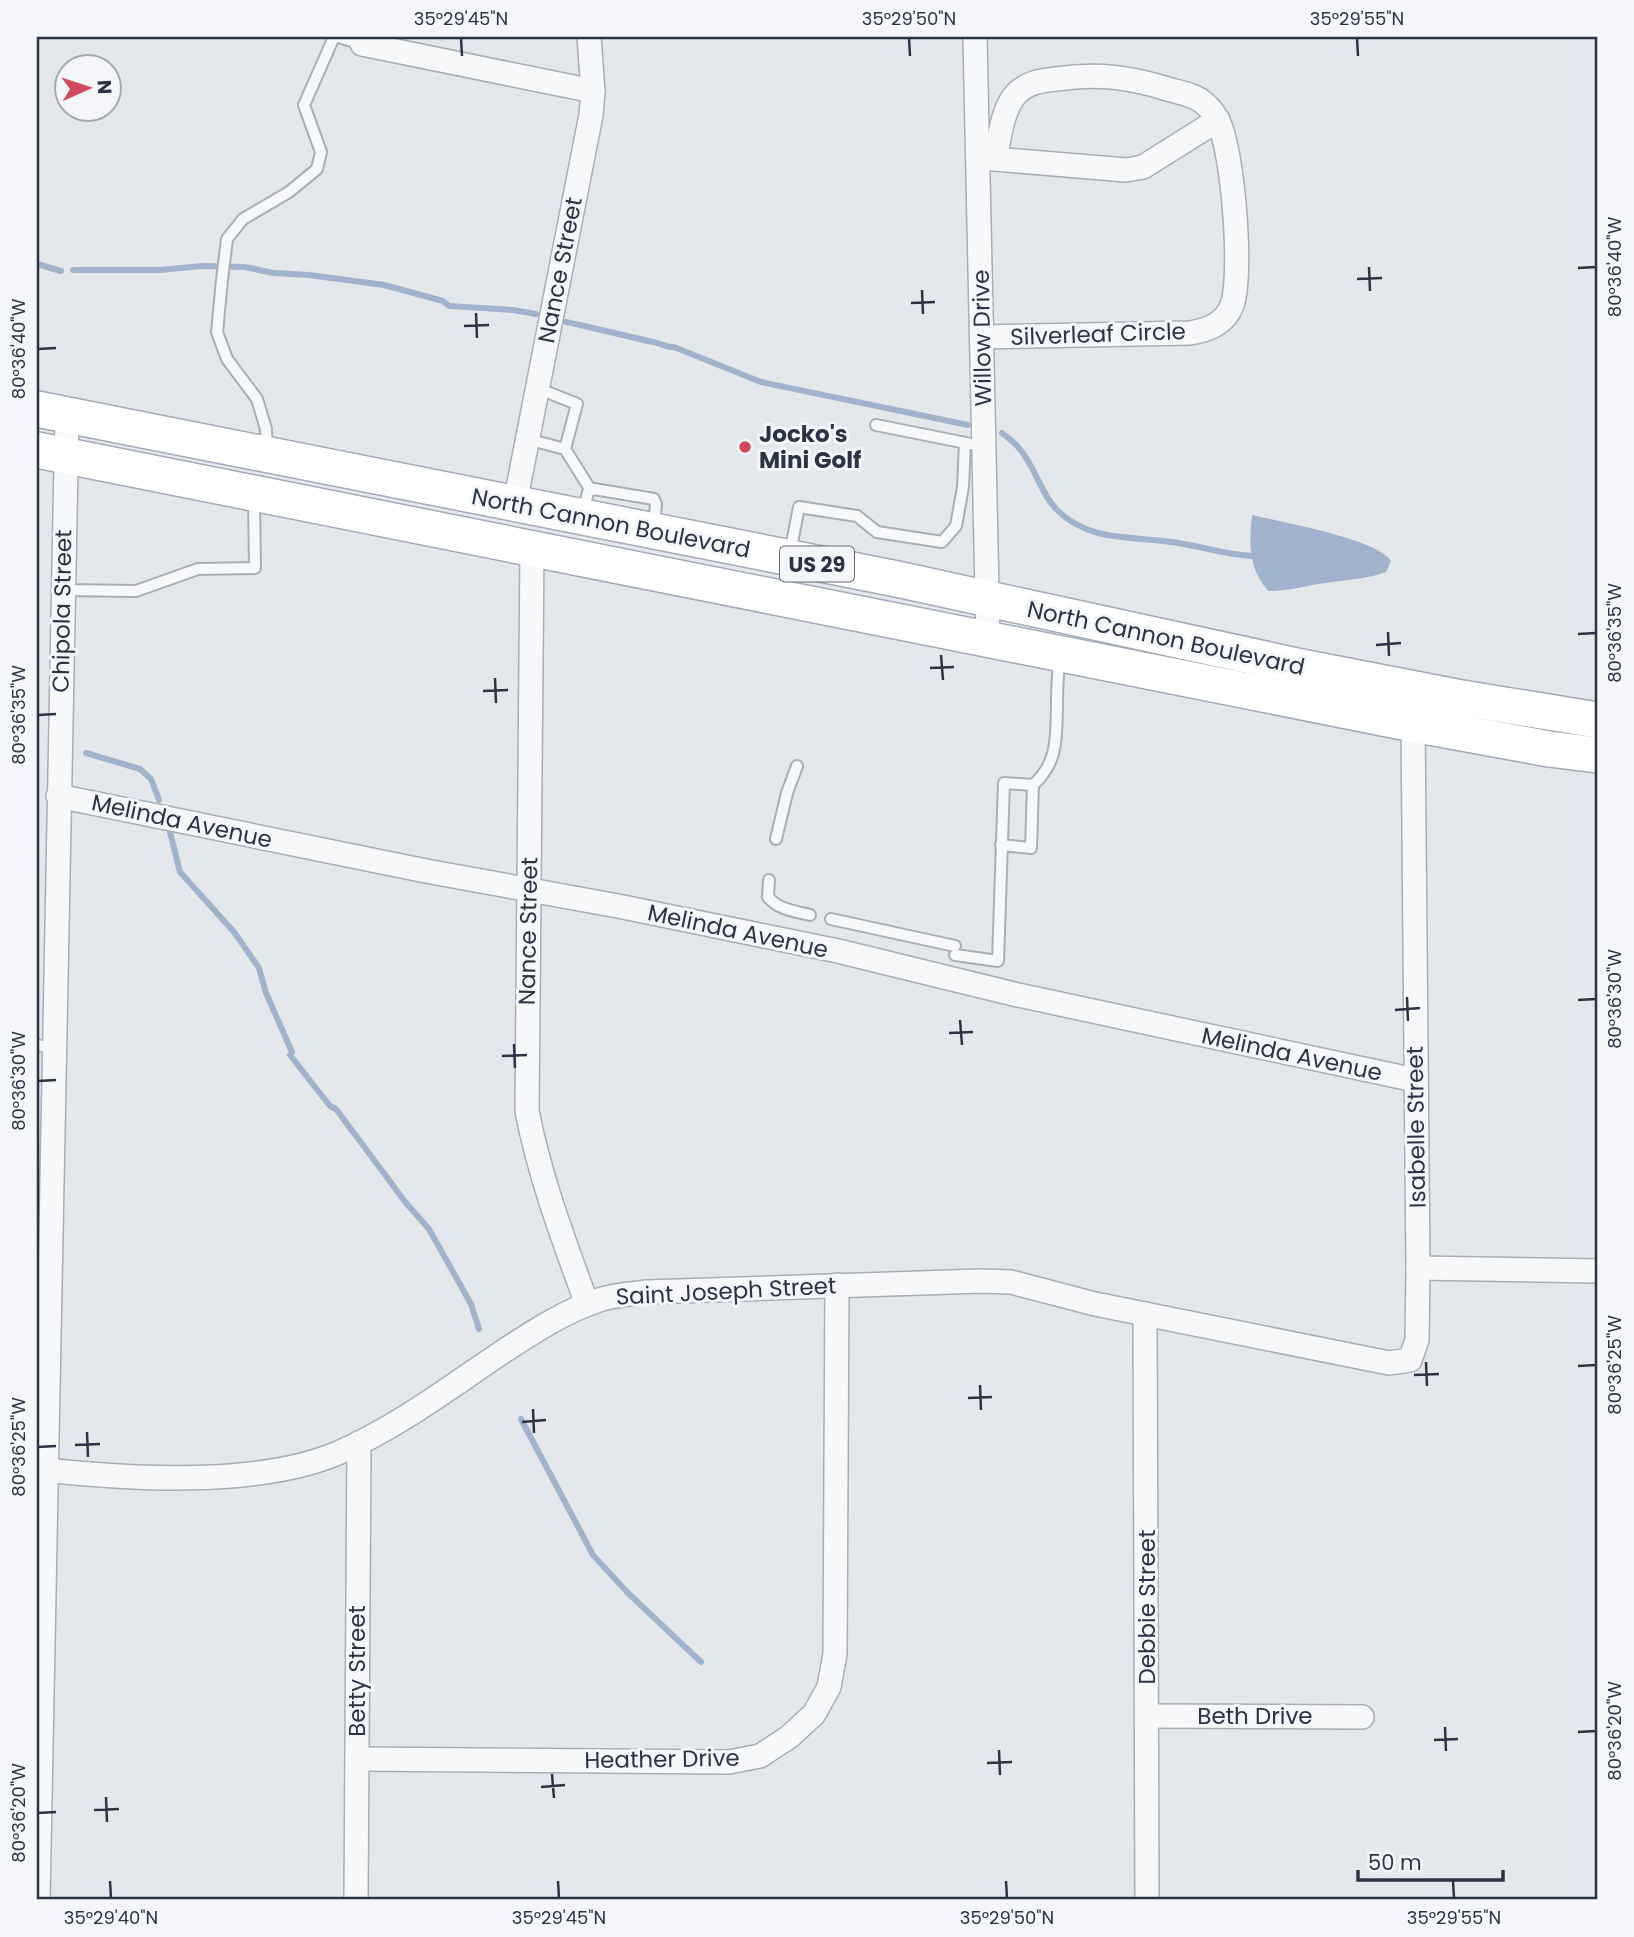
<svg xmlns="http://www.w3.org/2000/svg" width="1634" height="1937" font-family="Poppins,sans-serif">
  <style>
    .water { fill: #9fb4cc }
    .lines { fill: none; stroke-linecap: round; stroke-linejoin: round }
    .stream { stroke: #9fb4cc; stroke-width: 6 }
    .service-casing { stroke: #a9aeb7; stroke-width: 14 }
    .minor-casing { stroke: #a9aeb7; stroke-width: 26 }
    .primary-casing { stroke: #a3abb8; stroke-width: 38 }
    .service { stroke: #f7f8fa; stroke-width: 10 }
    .minor { stroke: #f7f8fa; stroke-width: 23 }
    .primary { stroke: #fff; stroke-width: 35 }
    .ticks { fill: none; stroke: #2b3445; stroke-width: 2.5 }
    .poi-dot { fill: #d1495b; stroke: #f4f6f9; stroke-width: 2.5 }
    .labels { text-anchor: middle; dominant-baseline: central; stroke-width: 6; stroke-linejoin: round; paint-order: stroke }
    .shield { fill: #f4f6f9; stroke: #676e7b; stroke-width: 2 }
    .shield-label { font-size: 21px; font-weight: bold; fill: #2b3445 }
    .street-label { font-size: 23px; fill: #2b3445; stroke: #f4f6f9 }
    .poi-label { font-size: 23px; font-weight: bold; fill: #2b3445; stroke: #f4f6f9; text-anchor: start }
    .neatline { fill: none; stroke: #2b3445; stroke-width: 2.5 }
    .ticks-label { font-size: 18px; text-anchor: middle; fill: #2b3445 }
  </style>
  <rect width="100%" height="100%" fill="#e4e7ec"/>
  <path class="water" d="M 1252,515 C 1281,522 1378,539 1391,561 L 1386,572 C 1364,580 1342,580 1319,584 C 1301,587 1286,591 1268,591 C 1248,567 1249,545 1252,515 Z"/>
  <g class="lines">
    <g class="stream">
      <path d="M 37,264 L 61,271"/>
      <path d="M 73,270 L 160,270 L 202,266 L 245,267 L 273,273 L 309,275 L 384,285 L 443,301 L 449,306 L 513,310 L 536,314"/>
      <path d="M 566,322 C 595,328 625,336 653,342 C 661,343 666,348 674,347 L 761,382 L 968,425"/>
      <path d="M 1002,433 C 1007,437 1014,442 1018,447 C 1035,465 1040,493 1057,510 C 1091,544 1136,535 1178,543 C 1205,547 1230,556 1257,556"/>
      <path d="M 86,753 L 140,769 L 151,779 L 159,800"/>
      <path d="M 170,832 L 180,872 L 234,932 L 259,968 L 266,993 L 292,1052 L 290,1055 L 330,1106 L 336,1109 L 406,1203 L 429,1229 L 471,1304 L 479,1329"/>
      <path d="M 521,1419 L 593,1555 L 628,1593 L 701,1662"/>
    </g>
    <g class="service-casing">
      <g id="service">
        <path d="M 338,37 L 362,44"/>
        <path d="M 537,388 L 577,404 L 565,449"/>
        <path d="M 876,425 L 971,444"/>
        <path d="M 527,439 L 565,449 L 590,489"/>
        <path d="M 267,449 L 266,429 L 257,399 L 227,359 L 217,332 L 222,280 L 227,239 L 243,219 L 289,192 L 317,169 L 321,152 L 304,105 L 334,37"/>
        <path d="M 583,514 L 588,492 L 594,489 L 654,499 L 656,504 L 654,525"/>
        <path d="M 790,553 L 799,507 L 857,516 L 877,532 L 942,542 L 956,526 L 963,487 L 965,443"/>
        <path d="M 62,590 L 136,591 L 198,569 L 255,568 L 254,498"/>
        <path d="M 1033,785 C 1059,762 1056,736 1057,704 C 1057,689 1058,674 1059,659"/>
        <path d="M 776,839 L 787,793 L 797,766"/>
        <path d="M 769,880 L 768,897 C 779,910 794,911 810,915"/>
        <path d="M 831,919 L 955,946"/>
        <path d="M 955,955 L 998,961 L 1004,783 L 1033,785 L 1031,848 L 1001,845"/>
        <path d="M 37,1045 L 47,1047 L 53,1054"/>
      </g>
    </g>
    <g class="minor-casing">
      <g id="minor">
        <path d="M 975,37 L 988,639"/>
        <path d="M 362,44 L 593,91"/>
        <path d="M 982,158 L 1126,170 L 1143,167 L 1218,120"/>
        <path d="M 982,337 L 1190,333 C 1208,330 1225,324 1232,305 C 1243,275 1233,150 1218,121 C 1215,115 1210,108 1205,104 C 1196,95 1182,93 1171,90 C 1130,77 1099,73 1056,79 C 1040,81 1029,82 1017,93 C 1002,108 1000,138 995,158"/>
        <path d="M 515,503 L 591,115 L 593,91 L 589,37"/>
        <path d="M 532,548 L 527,1111 C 540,1178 564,1241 587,1304"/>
        <path d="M 58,796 L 426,871 L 618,906 L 838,951 L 1018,995 L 1415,1080"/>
        <path d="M 1418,1268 L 1597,1271"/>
        <path d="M 1145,1314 L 1147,1900"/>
        <path d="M 37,1469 C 125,1479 255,1488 338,1453 C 396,1428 449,1388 501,1353 C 533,1332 563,1312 599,1300 C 614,1295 631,1294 647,1292 L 981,1281 L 1011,1282 L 1095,1304 L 1389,1363 L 1410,1360 L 1417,1340 L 1418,1268 L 1413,724"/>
        <path d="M 1147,1716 L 1362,1717"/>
        <path d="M 357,1759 L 729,1762 L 760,1756 L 789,1737 L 814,1714 L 829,1687 L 835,1654 L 837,1285"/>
        <path d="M 38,1900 L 67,414"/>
        <path d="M 356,1900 L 359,1443"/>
      </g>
    </g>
    <g class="primary-casing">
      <g id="primary">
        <path d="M 37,409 L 897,579 L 1297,666 L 1456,697 L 1597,720"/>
        <path d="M 37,450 L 1413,724 L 1549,749 L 1597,755"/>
      </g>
    </g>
    <use href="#service" class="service"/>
    <use href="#minor" class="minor"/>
    <use href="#primary" class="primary"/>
  </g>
  <path class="ticks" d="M 461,38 L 462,56M 909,38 L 910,56M 1357,38 L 1358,56M 1369,267 L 1370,291M 1578,268 L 1596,267M 1357,279 L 1382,278M 922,290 L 923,314M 911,303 L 935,302M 476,313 L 477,338M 464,326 L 489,325M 38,349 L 56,348M 1388,632 L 1389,656M 1578,634 L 1596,633M 1376,645 L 1401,643M 941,655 L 943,680M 930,668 L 954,667M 495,678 L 496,703M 483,691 L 508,690M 38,715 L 56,714M 1407,997 L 1408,1021M 1578,1000 L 1596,999M 1395,1010 L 1420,1008M 960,1020 L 962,1045M 949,1033 L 973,1032M 514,1044 L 515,1068M 502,1056 L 527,1055M 38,1081 L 56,1080M 1426,1362 L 1427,1386M 1578,1366 L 1596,1365M 1414,1375 L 1439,1374M 980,1385 L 981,1410M 968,1398 L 992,1397M 533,1409 L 534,1433M 522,1422 L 546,1420M 87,1432 L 88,1457M 75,1445 L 100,1444M 38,1447 L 56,1446M 1445,1727 L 1446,1751M 1578,1732 L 1596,1731M 1434,1740 L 1458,1739M 999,1750 L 1000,1775M 987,1763 L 1012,1762M 552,1774 L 554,1798M 541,1787 L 565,1785M 106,1797 L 107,1822M 94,1810 L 119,1809M 38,1813 L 56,1812M 110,1881 L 111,1898M 558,1881 L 559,1898M 1006,1881 L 1007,1898M 1453,1881 L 1454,1898"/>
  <circle class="poi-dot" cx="745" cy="447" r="7"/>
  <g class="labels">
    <rect class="shield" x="780" y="546.5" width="74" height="35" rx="5"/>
    <g class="shield-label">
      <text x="817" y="564">US 29</text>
    </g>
    <g class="street-label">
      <text transform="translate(560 270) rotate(-79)">Nance Street</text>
      <text transform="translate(1098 334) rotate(-2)">Silverleaf Circle</text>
      <text transform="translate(982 338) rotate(-91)">Willow Drive</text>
      <text transform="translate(611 523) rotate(11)">North Cannon Boulevard</text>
      <text transform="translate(62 611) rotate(-89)">Chipola Street</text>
      <text transform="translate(1166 638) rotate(12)">North Cannon Boulevard</text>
      <text transform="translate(182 821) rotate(12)">Melinda Avenue</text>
      <text transform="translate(528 931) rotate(-89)">Nance Street</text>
      <text transform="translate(738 931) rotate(12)">Melinda Avenue</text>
      <text transform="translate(1292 1054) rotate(12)">Melinda Avenue</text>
      <text transform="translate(1416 1127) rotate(-91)">Isabelle Street</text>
      <text transform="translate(726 1291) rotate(-3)">Saint Joseph Street</text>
      <text transform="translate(1147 1607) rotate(-90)">Debbie Street</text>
      <text transform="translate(357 1671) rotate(-90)">Betty Street</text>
      <text x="1255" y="1716">Beth Drive</text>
      <text transform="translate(662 1759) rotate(-1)">Heather Drive</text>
    </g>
    <g class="poi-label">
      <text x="759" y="434">Jocko's<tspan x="759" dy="26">Mini Golf</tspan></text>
    </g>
  </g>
  <rect width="1634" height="1937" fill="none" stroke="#f4f6f9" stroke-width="77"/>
  <g transform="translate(88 88) rotate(87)"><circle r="33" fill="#f4f6f9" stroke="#a4a8b1" stroke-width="2"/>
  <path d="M0-5L12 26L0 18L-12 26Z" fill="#d1495b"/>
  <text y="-10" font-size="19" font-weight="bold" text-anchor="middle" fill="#2b3445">N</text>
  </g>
  <path d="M1358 1870v10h145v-10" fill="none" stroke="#2b3445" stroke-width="3.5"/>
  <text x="1368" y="1870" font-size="21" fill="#2b3445" stroke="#f4f6f9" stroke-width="5" paint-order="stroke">50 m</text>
  <rect x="38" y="38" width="1558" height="1860" class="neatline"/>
  <g class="ticks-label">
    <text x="461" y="25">35°29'45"N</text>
    <text x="909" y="25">35°29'50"N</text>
    <text x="1357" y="25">35°29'55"N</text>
    <text transform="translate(1615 267) rotate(-90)" y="6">80°36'40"W</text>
    <text transform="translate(19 349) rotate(-90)" y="6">80°36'40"W</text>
    <text transform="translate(1615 633) rotate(-90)" y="6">80°36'35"W</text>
    <text transform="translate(19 715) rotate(-90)" y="6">80°36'35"W</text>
    <text transform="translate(1615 999) rotate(-90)" y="6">80°36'30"W</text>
    <text transform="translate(19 1081) rotate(-90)" y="6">80°36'30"W</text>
    <text transform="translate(1615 1365) rotate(-90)" y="6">80°36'25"W</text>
    <text transform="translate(19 1447) rotate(-90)" y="6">80°36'25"W</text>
    <text transform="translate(1615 1731) rotate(-90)" y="6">80°36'20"W</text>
    <text transform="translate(19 1813) rotate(-90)" y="6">80°36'20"W</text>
    <text x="111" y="1924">35°29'40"N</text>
    <text x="559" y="1924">35°29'45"N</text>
    <text x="1007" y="1924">35°29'50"N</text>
    <text x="1454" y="1924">35°29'55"N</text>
  </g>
</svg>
